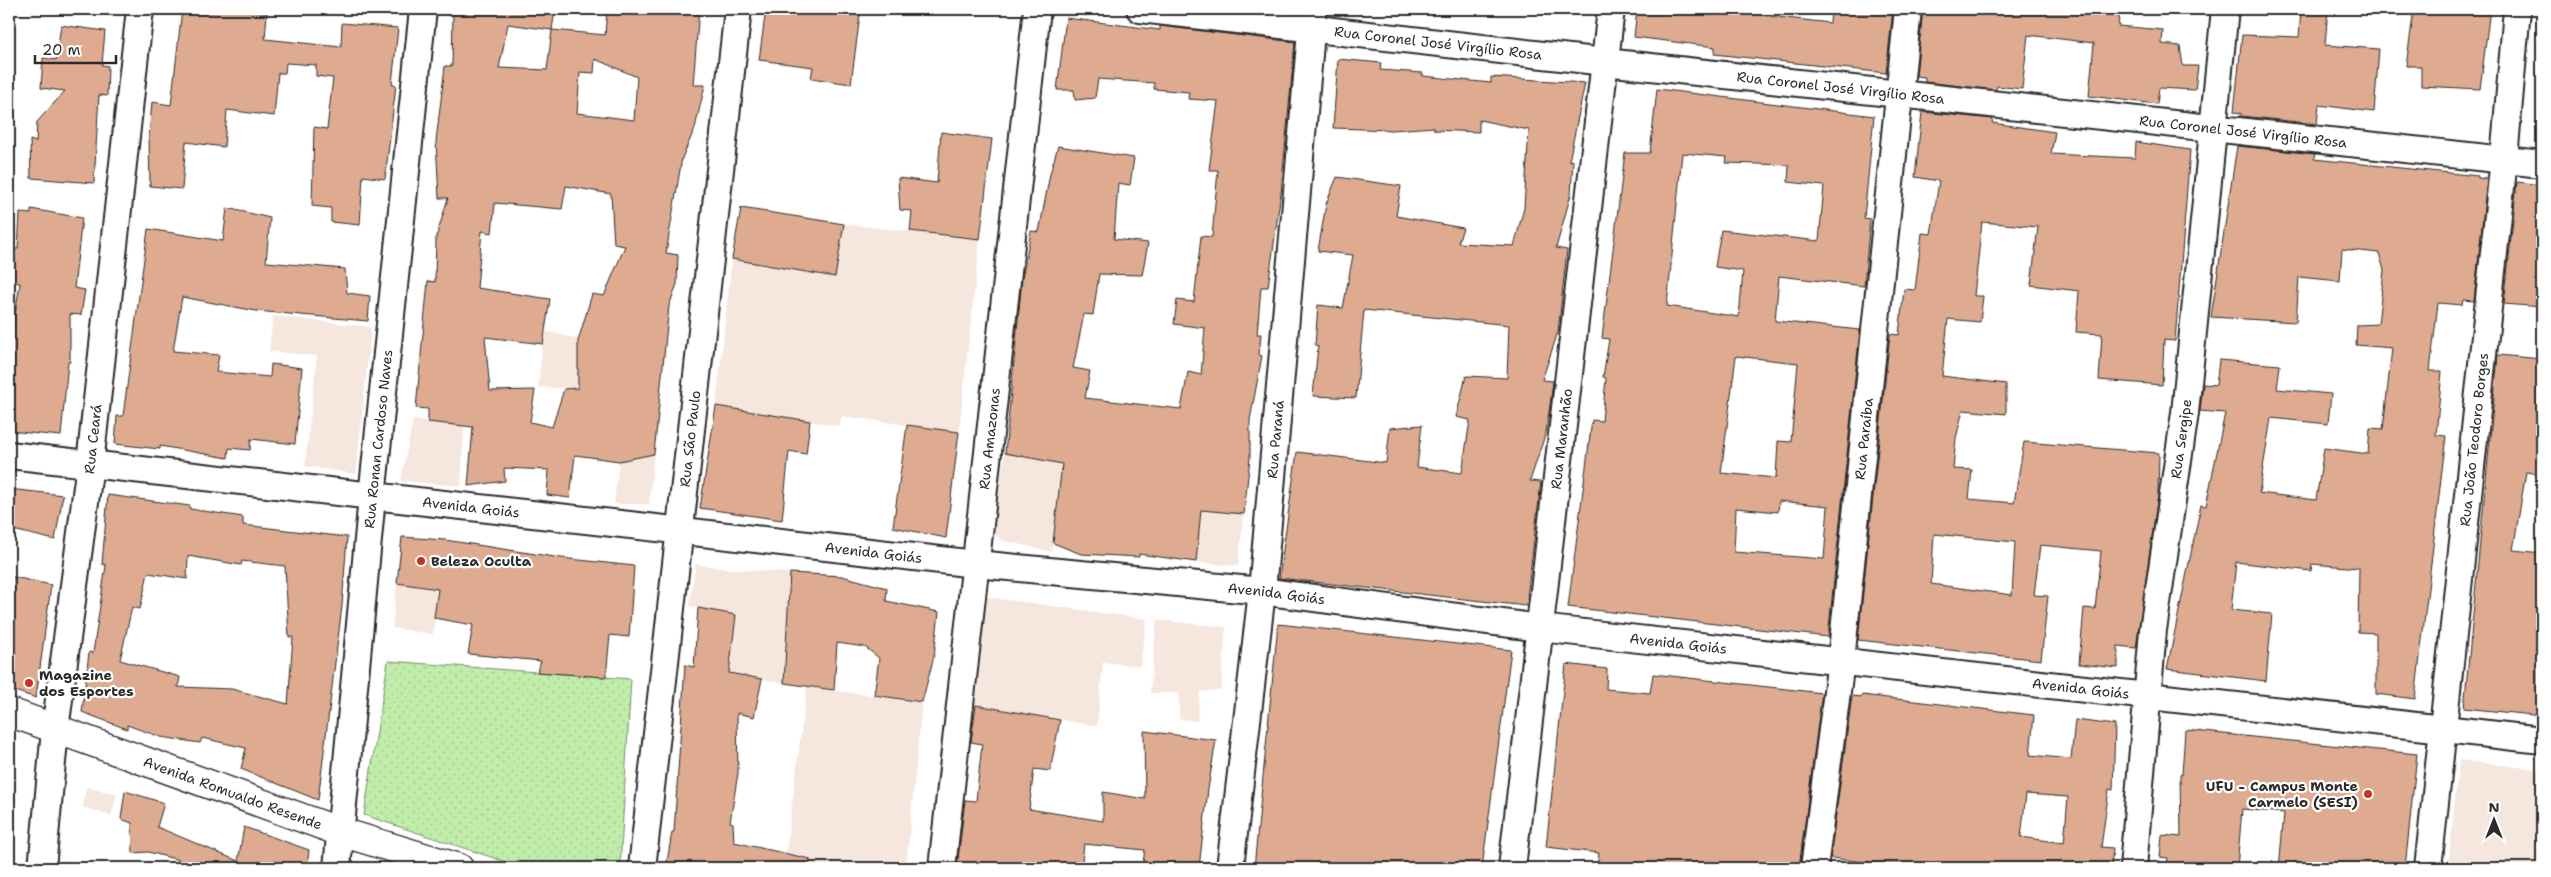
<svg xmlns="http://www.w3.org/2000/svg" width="2551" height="877" font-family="'Shantell Sans',sans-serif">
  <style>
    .built { fill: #f5e6de }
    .park { fill: url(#park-dots); stroke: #768c6a }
    .building { fill: #deab90; stroke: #2b2b2b; fill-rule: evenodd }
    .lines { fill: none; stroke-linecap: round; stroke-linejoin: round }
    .street-casing { stroke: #2b2b2b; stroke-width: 30 }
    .secondary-casing { stroke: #2b2b2b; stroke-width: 31 }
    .street { stroke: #fff; stroke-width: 26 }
    .secondary { stroke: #fff; stroke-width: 28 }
    .poi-dot { fill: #c8321e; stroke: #fff; stroke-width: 2 }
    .labels { text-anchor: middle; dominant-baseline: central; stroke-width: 4.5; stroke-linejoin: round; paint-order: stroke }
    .street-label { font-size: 14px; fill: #2b2b2b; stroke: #fff }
    .poi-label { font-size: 14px; font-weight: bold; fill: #2b2b2b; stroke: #fff; text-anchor: start }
  </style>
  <defs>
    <pattern id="park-dots" width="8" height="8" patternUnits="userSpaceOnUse" patternTransform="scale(1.25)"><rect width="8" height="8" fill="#c0edaa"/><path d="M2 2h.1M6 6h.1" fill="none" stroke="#a5cb92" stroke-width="1.8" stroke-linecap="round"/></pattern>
  </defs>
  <rect width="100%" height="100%" fill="#fff"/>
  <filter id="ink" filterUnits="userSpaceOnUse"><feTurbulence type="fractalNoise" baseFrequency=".02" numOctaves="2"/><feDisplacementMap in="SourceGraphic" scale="10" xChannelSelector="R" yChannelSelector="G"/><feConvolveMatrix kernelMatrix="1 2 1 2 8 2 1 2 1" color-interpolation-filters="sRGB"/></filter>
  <g filter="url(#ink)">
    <g class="built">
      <path d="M 844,224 L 980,239 L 959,432 L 842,416 L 839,426 L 716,406 L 732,259 L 835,276 Z"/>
      <path d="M 273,316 L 371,327 L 356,474 L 305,466 L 317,356 L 269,351 Z"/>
      <path d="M 544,331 L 578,339 L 578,389 L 538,387 Z"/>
      <path d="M 413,420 L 464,426 L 461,486 L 401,481 Z"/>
      <path d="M 1005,453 L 1062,464 L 1052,552 L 1002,540 L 992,532 Z"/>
      <path d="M 654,454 L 649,504 L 614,504 L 619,461 Z"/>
      <path d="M 1206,455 L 1250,459 L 1238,566 L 1196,562 Z"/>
      <path d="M 402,537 L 445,540 L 433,634 L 392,628 Z"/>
      <path d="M 696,564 L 720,568 L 790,573 L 784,683 L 729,673 L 736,615 L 689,606 Z"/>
      <path d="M 986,597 L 1147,619 L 1140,666 L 1103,662 L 1097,726 L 976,705 Z"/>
      <path d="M 1157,620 L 1226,627 L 1221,690 L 1200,692 L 1197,721 L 1179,719 L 1179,693 L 1150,693 Z"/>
      <path d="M 807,687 L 922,702 L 906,868 L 784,868 Z"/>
      <path d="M 2459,760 L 2542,770 L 2542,868 L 2448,868 Z"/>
      <path d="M 86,787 L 117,794 L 111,816 L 83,807 Z"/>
    </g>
    <path class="park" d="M 388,661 L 631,679 L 620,868 L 524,868 L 364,815 Z"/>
    <g class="building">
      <path d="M 182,9 L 237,9 L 267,13 L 265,39 L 341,47 L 342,23 L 398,28 L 392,84 L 396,85 L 385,179 L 363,176 L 360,225 L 331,222 L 331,208 L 312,206 L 314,127 L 327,129 L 333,78 L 316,76 L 316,65 L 286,63 L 285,73 L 278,73 L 274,116 L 227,110 L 224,147 L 186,142 L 182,189 L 150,186 L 149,136 L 152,102 L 171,105 Z"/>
      <path d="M 492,9 L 555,9 L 552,30 L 605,35 L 607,9 L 699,9 L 693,85 L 705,85 L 695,128 L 682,158 L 666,253 L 678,255 L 677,284 L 669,306 L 654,454 L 619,461 L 575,455 L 570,498 L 547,495 L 549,470 L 504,468 L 505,481 L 468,486 L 473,427 L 428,422 L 428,409 L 416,408 L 428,281 L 435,282 L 436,238 L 448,198 L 439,198 L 436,141 L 445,66 L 452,66 L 453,10 L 492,12 ZM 508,24 L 552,30 L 547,70 L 499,68 ZM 595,59 L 637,77 L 634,120 L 577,113 L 580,72 L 594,73 ZM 566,186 L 611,194 L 614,244 L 625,246 L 604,296 L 592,294 L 578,341 L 578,388 L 564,389 L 552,427 L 530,422 L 535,390 L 490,391 L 485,337 L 543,344 L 550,299 L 477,288 L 482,231 L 492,233 L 495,203 L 562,209 Z"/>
      <path d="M 766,9 L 810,9 L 809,13 L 860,15 L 851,84 L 811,78 L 813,67 L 759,60 Z"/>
      <path d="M 1637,9 L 1770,9 L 1769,16 L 1830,23 L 1831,9 L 1893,9 L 1886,73 L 1714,54 L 1715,47 L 1634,37 Z"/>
      <path d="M 1923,9 L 2120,9 L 2118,26 L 2163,30 L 2162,44 L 2180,46 L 2183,66 L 2198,66 L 2195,90 L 2159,88 L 2157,104 L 2089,96 L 2094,43 L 2028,35 L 2022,89 L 1997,86 L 1996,90 L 1925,82 L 1925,77 L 1916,76 Z"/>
      <path d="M 2301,9 L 2328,9 L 2325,45 L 2379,49 L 2374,112 L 2319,105 L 2317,124 L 2241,116 L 2241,113 L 2234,112 L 2242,35 L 2299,37 Z"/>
      <path d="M 2414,9 L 2490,9 L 2480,89 L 2421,86 L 2421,66 L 2406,66 Z"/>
      <path d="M 1066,18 L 1160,30 L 1160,26 L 1295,42 L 1281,192 L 1268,287 L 1261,287 L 1257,334 L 1261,334 L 1259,355 L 1262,356 L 1250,420 L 1250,457 L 1244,514 L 1201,510 L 1196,562 L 1139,554 L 1139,557 L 1081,554 L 1053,543 L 1062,464 L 1005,453 L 1022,279 L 1031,231 L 1039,232 L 1050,174 L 1058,146 L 1134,158 L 1130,185 L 1118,183 L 1114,239 L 1148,243 L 1142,275 L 1099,274 L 1093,315 L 1084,314 L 1073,368 L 1090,371 L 1085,398 L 1181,409 L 1188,372 L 1201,375 L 1205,328 L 1174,324 L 1177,300 L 1194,302 L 1201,236 L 1212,237 L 1218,170 L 1209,170 L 1218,101 L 1188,99 L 1189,92 L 1154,89 L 1154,83 L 1098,79 L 1095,98 L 1075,100 L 1074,90 L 1057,90 Z"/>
      <path d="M 61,25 L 105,31 L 102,65 L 108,66 L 107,96 L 99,95 L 94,183 L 31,178 L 30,140 L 36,142 L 37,122 L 65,91 L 41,88 L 43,58 L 56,60 Z"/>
      <path d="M 1338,59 L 1381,63 L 1380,70 L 1423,73 L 1423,76 L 1491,83 L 1491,77 L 1585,83 L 1569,161 L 1573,160 L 1571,194 L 1556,248 L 1567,250 L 1558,332 L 1542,380 L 1553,381 L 1551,398 L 1546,432 L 1530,481 L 1541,482 L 1526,606 L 1279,578 L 1297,452 L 1386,463 L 1390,428 L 1422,425 L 1417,467 L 1462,473 L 1470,420 L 1456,417 L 1466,376 L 1507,378 L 1509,325 L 1364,310 L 1356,398 L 1313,396 L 1318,346 L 1315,345 L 1318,305 L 1343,308 L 1353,255 L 1318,251 L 1326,204 L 1337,177 L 1401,186 L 1396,216 L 1463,228 L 1458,243 L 1514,246 L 1524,208 L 1529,130 L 1479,120 L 1479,132 L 1434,130 L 1434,127 L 1392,130 L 1333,128 Z"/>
      <path d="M 1657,89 L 1874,116 L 1864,218 L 1870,219 L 1864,286 L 1779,276 L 1775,321 L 1860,330 L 1828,637 L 1568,607 L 1592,420 L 1602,421 L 1606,378 L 1603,377 L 1609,339 L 1602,338 L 1625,153 L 1650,153 ZM 1682,153 L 1727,157 L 1726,163 L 1789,165 L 1788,182 L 1824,186 L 1819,241 L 1721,230 L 1715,267 L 1743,271 L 1739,317 L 1667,306 ZM 1736,356 L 1798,363 L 1791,442 L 1778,441 L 1776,478 L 1721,473 ZM 1779,501 L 1828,506 L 1824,559 L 1734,552 L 1736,508 L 1778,512 Z"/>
      <path d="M 1922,112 L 1993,119 L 1992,123 L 2055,132 L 2051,154 L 2135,158 L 2136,142 L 2190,150 L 2175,341 L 2164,340 L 2162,385 L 2099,380 L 2102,334 L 2076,332 L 2079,291 L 2031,285 L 2038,227 L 1982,222 L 1974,296 L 1983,296 L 1980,322 L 1948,319 L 1942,376 L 2006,384 L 2006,414 L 1963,410 L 1956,438 L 1953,469 L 1972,470 L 1969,499 L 2014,503 L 2024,442 L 2159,453 L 2158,495 L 2136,648 L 2118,646 L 2118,668 L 2079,664 L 2084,608 L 2095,609 L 2101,551 L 2040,545 L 2034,595 L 2048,596 L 2041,660 L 1858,640 L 1890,334 L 1899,335 L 1904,289 L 1915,290 L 1922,233 L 1931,234 L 1939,181 L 1915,177 ZM 1934,534 L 2015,542 L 2012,595 L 1931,584 Z"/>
      <path d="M 941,132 L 992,139 L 980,239 L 910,231 L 912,211 L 900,210 L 898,178 L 937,183 Z"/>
      <path d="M 2237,146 L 2315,154 L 2314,159 L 2478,176 L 2478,178 L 2487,179 L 2474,301 L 2463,300 L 2462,305 L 2438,303 L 2430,371 L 2442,371 L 2436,435 L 2446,436 L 2415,699 L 2376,694 L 2376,633 L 2358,632 L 2359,568 L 2312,564 L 2311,571 L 2236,562 L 2231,610 L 2272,614 L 2266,681 L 2167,669 L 2201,505 L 2206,506 L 2225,413 L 2200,411 L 2203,384 L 2216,385 L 2219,360 L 2280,365 L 2277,389 L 2331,394 L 2328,424 L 2271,418 L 2259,493 L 2316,500 L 2324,448 L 2368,454 L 2370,428 L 2383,429 L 2392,348 L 2356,345 L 2357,325 L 2378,324 L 2384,270 L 2379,253 L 2342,249 L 2340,281 L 2299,277 L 2296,322 L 2211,317 Z"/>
      <path d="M 2517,182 L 2542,185 L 2542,307 L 2504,304 Z"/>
      <path d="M 227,208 L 270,218 L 266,262 L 345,269 L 347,293 L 370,296 L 368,321 L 256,311 L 182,297 L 173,351 L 219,355 L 216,372 L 270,377 L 271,364 L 302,368 L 295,444 L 251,439 L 250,450 L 229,448 L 228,458 L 160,446 L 160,449 L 115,444 L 117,416 L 123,416 L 148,229 L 223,241 Z"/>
      <path d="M 741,208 L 844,224 L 835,277 L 732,259 Z"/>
      <path d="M 31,209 L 82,218 L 74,288 L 85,290 L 81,315 L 70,314 L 70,362 L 68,362 L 61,436 L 9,431 L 9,333 L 12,333 L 20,283 L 9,282 L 9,249 L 18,249 L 20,213 L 31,214 Z"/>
      <path d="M 2498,355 L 2542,359 L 2542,474 L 2526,472 L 2513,550 L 2542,553 L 2542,716 L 2464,708 Z"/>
      <path d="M 716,406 L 810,421 L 806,454 L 789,451 L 782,520 L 700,508 Z"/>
      <path d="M 907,425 L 959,432 L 946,538 L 893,527 Z"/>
      <path d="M 9,489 L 63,495 L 55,540 L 9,529 Z"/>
      <path d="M 108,495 L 190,506 L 190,509 L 243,517 L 243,525 L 347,537 L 342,606 L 318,800 L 241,769 L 246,748 L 202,738 L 200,743 L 161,737 L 127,725 L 127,729 L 82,712 L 89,652 L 93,653 L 106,565 L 102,564 ZM 188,556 L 241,565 L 242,561 L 285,566 L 289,637 L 293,637 L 288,704 L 232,689 L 178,687 L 180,677 L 120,660 L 132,607 L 140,609 L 148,573 L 187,579 Z"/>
      <path d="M 402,537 L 445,540 L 561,558 L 634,566 L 629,637 L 610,635 L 606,677 L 537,672 L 541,661 L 468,654 L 473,625 L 434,618 L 438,589 L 397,583 Z"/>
      <path d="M 790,573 L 842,576 L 887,588 L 886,601 L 939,612 L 934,656 L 922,702 L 874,695 L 879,658 L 865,647 L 837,643 L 834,690 L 784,683 Z"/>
      <path d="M 9,576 L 51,585 L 36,698 L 9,689 Z"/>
      <path d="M 698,608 L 736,615 L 729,673 L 762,679 L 754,717 L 737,713 L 738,773 L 730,822 L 733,823 L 734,842 L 810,859 L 809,868 L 666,868 L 672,832 L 674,832 L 685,665 L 694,667 Z"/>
      <path d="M 1278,624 L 1511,650 L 1482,868 L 1254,868 Z"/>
      <path d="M 1566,664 L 1607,669 L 1606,689 L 1650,693 L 1653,674 L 1822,693 L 1799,868 L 1597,868 L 1599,853 L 1546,847 Z"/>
      <path d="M 1862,695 L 2034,715 L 2030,755 L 2071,759 L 2075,720 L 2115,725 L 2113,790 L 2109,789 L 2101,847 L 2113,848 L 2111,868 L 1891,868 L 1892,865 L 1830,858 L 1852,696 L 1862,697 ZM 2026,794 L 2068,797 L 2064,843 L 2021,837 Z"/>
      <path d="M 976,705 L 1060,720 L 1050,771 L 1034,769 L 1029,809 L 1103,821 L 1103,792 L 1145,799 L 1144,731 L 1216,740 L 1208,789 L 1199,868 L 1142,868 L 1145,850 L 1084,844 L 1081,868 L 957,868 L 965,800 L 976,801 L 982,744 L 971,742 Z"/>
      <path d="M 2185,730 L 2417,754 L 2405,868 L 2279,868 L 2284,813 L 2242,809 L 2237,868 L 2167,868 L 2168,858 L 2160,857 L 2162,835 L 2181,837 L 2180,774 L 2182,775 Z"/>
      <path d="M 125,791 L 164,803 L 157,827 L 238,861 L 244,827 L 309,850 L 307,868 L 178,868 L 179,860 L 148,852 L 133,853 L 132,823 L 121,819 Z"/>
    </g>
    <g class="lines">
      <g class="street-casing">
        <g id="street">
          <path id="s1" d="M 1140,9 L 1605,62 L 2542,164"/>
          <path id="s2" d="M 9,455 L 976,564 L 1262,591 L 1540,628 L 2542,740"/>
          <path id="s3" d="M 42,868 L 55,730 L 90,464 L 140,9"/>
          <path id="s4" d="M 337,868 L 372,497 L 423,9"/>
          <path id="s5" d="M 642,868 L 738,9"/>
          <path id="s6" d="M 942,868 L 1037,9"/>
          <path id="s7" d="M 1230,868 L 1262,591 L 1313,9"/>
          <path id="s8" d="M 1512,868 L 1611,9"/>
          <path id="s9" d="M 1814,868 L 1841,661 L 1908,9"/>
          <path id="s10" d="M 2133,868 L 2153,630 L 2185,413 L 2225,9"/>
          <path id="s11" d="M 2428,868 L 2504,159 L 2517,9"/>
        </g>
      </g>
      <g class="secondary-casing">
        <g id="secondary">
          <path id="s12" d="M 9,712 L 341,832 L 459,868"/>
        </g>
      </g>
      <use href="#street" class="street"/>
      <use href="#secondary" class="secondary"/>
    </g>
  </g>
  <g class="poi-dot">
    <circle cx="421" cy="561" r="5"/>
    <circle cx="29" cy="683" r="5"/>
    <circle cx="2368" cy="794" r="5"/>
  </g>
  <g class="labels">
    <g class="street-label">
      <text stroke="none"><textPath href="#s1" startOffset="300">Rua Coronel José Virgílio Rosa</textPath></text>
      <text stroke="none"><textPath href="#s1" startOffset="705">Rua Coronel José Virgílio Rosa</textPath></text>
      <text stroke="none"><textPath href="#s1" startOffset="1110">Rua Coronel José Virgílio Rosa</textPath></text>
      <text stroke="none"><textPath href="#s4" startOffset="431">Rua Ronan Cardoso Naves</textPath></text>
      <text stroke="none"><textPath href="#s6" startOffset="432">Rua Amazonas</textPath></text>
      <text stroke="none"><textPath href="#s3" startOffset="432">Rua Ceará</textPath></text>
      <text stroke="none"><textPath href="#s5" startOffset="432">Rua São Paulo</textPath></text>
      <text stroke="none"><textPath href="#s7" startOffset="431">Rua Paraná</textPath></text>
      <text stroke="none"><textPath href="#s8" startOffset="432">Rua Maranhão</textPath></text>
      <text stroke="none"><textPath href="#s9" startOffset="432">Rua Paraíba</textPath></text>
      <text stroke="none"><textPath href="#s10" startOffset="432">Rua Sergipe</textPath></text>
      <text stroke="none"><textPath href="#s11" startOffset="431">Rua João Teodoro Borges</textPath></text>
      <text stroke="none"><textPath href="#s2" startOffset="465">Avenida Goiás</textPath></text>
      <text stroke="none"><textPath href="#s2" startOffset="870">Avenida Goiás</textPath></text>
      <text stroke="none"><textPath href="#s2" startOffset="1275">Avenida Goiás</textPath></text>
      <text stroke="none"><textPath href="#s2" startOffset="1680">Avenida Goiás</textPath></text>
      <text stroke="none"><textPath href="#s2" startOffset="2085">Avenida Goiás</textPath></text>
      <text stroke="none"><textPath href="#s12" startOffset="238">Avenida Romualdo Resende</textPath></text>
    </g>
    <g class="poi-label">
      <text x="431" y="561">Beleza Oculta</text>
      <text x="39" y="675">Magazine<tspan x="39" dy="16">dos Esportes</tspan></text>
      <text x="2358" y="786" text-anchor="end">UFU - Campus Monte<tspan x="2358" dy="16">Carmelo (SESI)</tspan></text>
    </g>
  </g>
  <rect width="2551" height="877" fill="none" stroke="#fff" stroke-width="30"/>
  <rect x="15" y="15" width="2521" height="847" fill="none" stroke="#2b2b2b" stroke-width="2" filter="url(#ink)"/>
  <g transform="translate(2494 820)" stroke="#ffffff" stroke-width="4" paint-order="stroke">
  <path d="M0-4L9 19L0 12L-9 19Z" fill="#2b2b2b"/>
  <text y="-8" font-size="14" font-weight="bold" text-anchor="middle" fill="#2b2b2b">N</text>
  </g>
  <path d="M35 55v8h81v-8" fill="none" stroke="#2b2b2b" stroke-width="2.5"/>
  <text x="42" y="55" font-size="15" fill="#2b2b2b" stroke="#ffffff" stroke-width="4" paint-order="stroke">20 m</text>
</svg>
